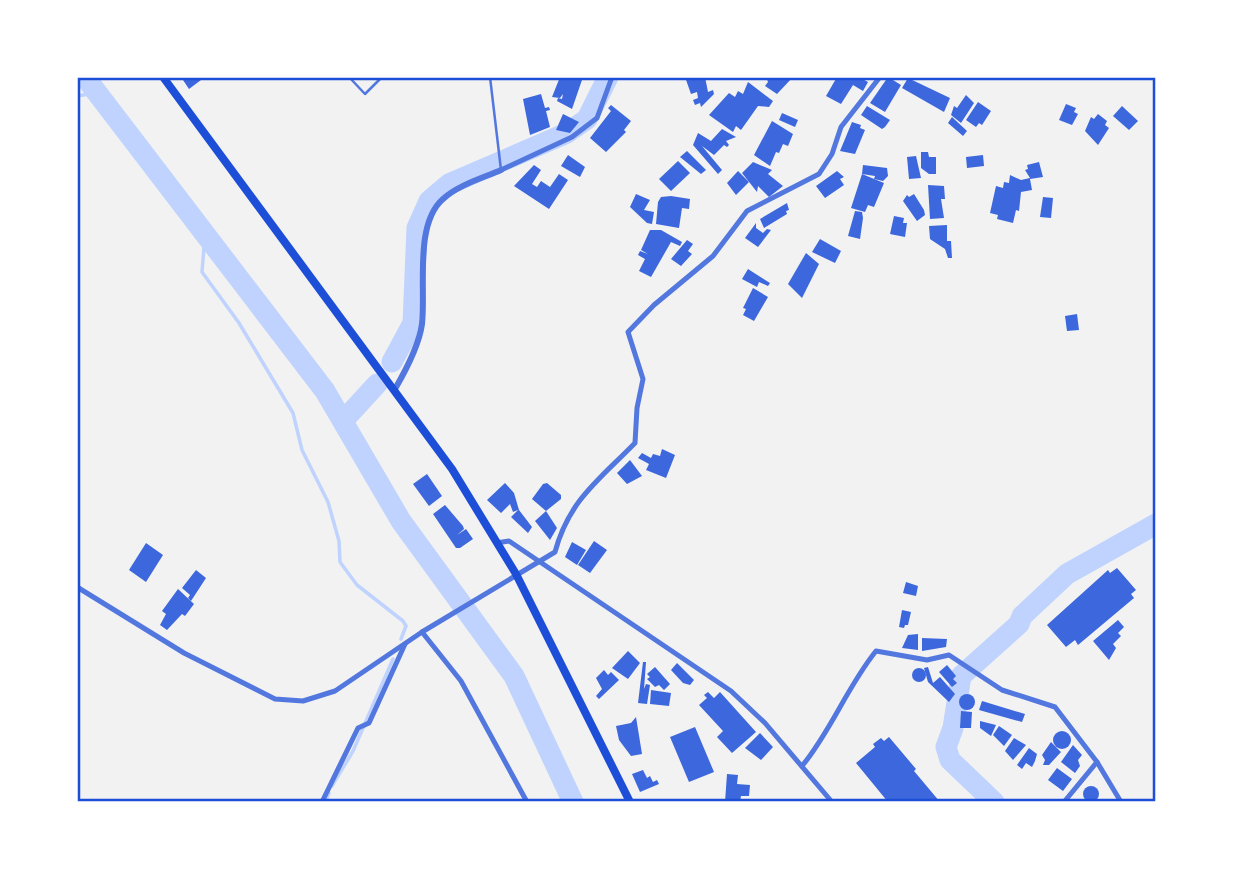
<svg xmlns="http://www.w3.org/2000/svg" width="1233" height="879" font-family="Rubik,sans-serif">
  <style>
    .lines { fill: none; stroke-linecap: round; stroke-linejoin: round }
    .stream { stroke: #bfd3fe; stroke-width: 3.5 }
    .river { stroke: #bfd3fe; stroke-width: 21 }
    .building { fill: #3d67dc }
    .service { stroke: #5277de; stroke-width: 2.5 }
    .minor { stroke: #5277de; stroke-width: 5 }
    .tertiary { stroke: #5277de; stroke-width: 6 }
    .trunk { stroke: #1d4ed8; stroke-width: 8 }
    .neatline { fill: none; stroke: #1d4ed8; stroke-width: 2.5 }
  </style>
  <rect width="100%" height="100%" fill="#f2f2f2"/>
  <g class="lines">
    <g class="stream">
      <path d="M 77,96 L 96,93"/>
      <path d="M 205,235 L 202,272 L 239,323 L 293,413 L 302,450 L 328,502 L 339,541 L 340,562 L 357,585 L 403,621 L 406,626 L 401,639"/>
      <path d="M 332,786 L 353,751 L 393,659"/>
      <path d="M 326,802 L 329,793"/>
    </g>
    <g class="river">
      <path d="M 85,77 L 325,391 L 401,521 L 514,676 L 573,802"/>
      <path d="M 392,362 L 413,323 L 417,228 L 429,201 L 449,184 L 567,133 L 587,119 L 608,77"/>
      <path d="M 343,421 L 377,384"/>
      <path d="M 994,802 L 950,760 L 946,747 L 953,728 L 961,676 L 1019,624 L 1022,616 L 1067,574 L 1156,524"/>
    </g>
  </g>
  <g class="building">
    <path d="M 181,77 L 205,77 L 189,89 Z"/>
    <path d="M 560,77 L 583,77 L 572,109 L 557,101 L 558,98 L 562,99 L 563,94 L 560,98 L 552,97 Z"/>
    <path d="M 685,77 L 705,77 L 708,92 L 713,90 L 714,94 L 701,107 L 700,103 L 695,105 L 693,100 L 698,98 L 697,92 L 691,94 Z"/>
    <path d="M 766,77 L 793,77 L 777,94 L 765,86 L 768,82 Z"/>
    <path d="M 837,77 L 859,77 L 868,82 L 863,91 L 853,85 L 841,104 L 826,96 Z"/>
    <path d="M 888,77 L 901,85 L 885,112 L 870,103 Z"/>
    <path d="M 908,78 L 950,98 L 944,112 L 902,88 Z"/>
    <path d="M 748,82 L 773,101 L 769,107 L 758,106 L 741,130 L 736,126 L 733,132 L 709,115 L 729,93 L 735,97 L 738,91 L 743,94 Z"/>
    <path d="M 541,94 L 545,108 L 549,107 L 550,110 L 546,111 L 550,127 L 530,135 L 523,99 Z"/>
    <path d="M 966,95 L 974,103 L 961,123 L 951,115 L 954,106 L 957,108 Z"/>
    <path d="M 978,102 L 991,111 L 982,125 L 979,123 L 976,127 L 966,120 Z"/>
    <path d="M 1066,104 L 1076,108 L 1074,112 L 1078,114 L 1072,125 L 1059,120 Z"/>
    <path d="M 611,105 L 631,121 L 624,130 L 626,132 L 606,152 L 590,138 L 611,111 L 608,108 Z"/>
    <path d="M 867,106 L 890,120 L 885,127 L 882,129 L 861,115 Z"/>
    <path d="M 1122,106 L 1138,121 L 1129,130 L 1113,116 Z"/>
    <path d="M 782,113 L 798,120 L 795,127 L 779,120 Z"/>
    <path d="M 563,114 L 579,122 L 570,133 L 556,130 Z"/>
    <path d="M 1098,114 L 1107,121 L 1105,125 L 1109,128 L 1098,145 L 1085,131 L 1091,117 L 1094,119 Z"/>
    <path d="M 952,117 L 967,131 L 963,136 L 948,123 Z"/>
    <path d="M 772,121 L 793,134 L 788,146 L 783,144 L 779,153 L 776,152 L 770,166 L 754,155 Z"/>
    <path d="M 852,122 L 861,125 L 860,128 L 865,130 L 855,154 L 840,151 Z"/>
    <path d="M 722,129 L 736,137 L 726,141 L 729,145 L 727,147 L 724,145 L 714,155 L 702,146 L 722,170 L 718,174 L 693,145 L 698,133 L 711,141 Z"/>
    <path d="M 687,151 L 706,170 L 701,174 L 680,157 Z"/>
    <path d="M 921,152 L 928,152 L 929,157 L 936,157 L 936,174 L 929,174 L 921,168 Z"/>
    <path d="M 568,155 L 585,167 L 580,177 L 561,166 Z"/>
    <path d="M 983,155 L 984,166 L 967,168 L 966,157 Z"/>
    <path d="M 916,156 L 921,178 L 909,179 L 907,157 Z"/>
    <path d="M 678,161 L 690,173 L 671,191 L 659,179 Z"/>
    <path d="M 753,162 L 772,170 L 768,174 L 783,186 L 769,197 L 758,186 L 757,192 L 742,173 Z"/>
    <path d="M 1039,162 L 1043,177 L 1030,179 L 1032,190 L 1021,192 L 1019,211 L 1016,210 L 1013,223 L 997,219 L 998,215 L 990,213 L 996,186 L 1003,188 L 1004,182 L 1009,183 L 1010,175 L 1021,180 L 1030,178 L 1025,170 L 1028,169 L 1027,165 Z"/>
    <path d="M 534,165 L 541,170 L 532,184 L 537,187 L 541,181 L 550,187 L 559,174 L 568,180 L 549,209 L 514,186 Z"/>
    <path d="M 863,165 L 887,168 L 888,176 L 883,181 L 874,179 L 875,176 L 862,174 Z"/>
    <path d="M 738,171 L 749,182 L 736,195 L 727,183 Z"/>
    <path d="M 837,171 L 844,177 L 840,179 L 844,185 L 825,198 L 816,186 Z"/>
    <path d="M 862,174 L 884,183 L 874,207 L 868,205 L 865,212 L 851,208 Z"/>
    <path d="M 928,185 L 944,186 L 945,199 L 941,199 L 944,218 L 930,219 Z"/>
    <path d="M 636,194 L 650,200 L 644,210 L 654,212 L 652,224 L 647,223 L 630,207 Z"/>
    <path d="M 914,194 L 924,210 L 925,215 L 917,221 L 903,201 L 907,195 L 909,197 Z"/>
    <path d="M 671,196 L 690,199 L 689,209 L 682,208 L 679,228 L 656,224 L 658,202 L 661,197 Z"/>
    <path d="M 1043,197 L 1053,198 L 1051,218 L 1040,217 Z"/>
    <path d="M 787,203 L 789,210 L 786,211 L 787,214 L 764,228 L 760,219 Z"/>
    <path d="M 855,211 L 862,212 L 863,218 L 860,239 L 848,236 Z"/>
    <path d="M 894,216 L 904,218 L 903,223 L 907,223 L 905,237 L 890,234 Z"/>
    <path d="M 756,223 L 756,228 L 763,233 L 767,229 L 771,230 L 758,247 L 745,238 Z"/>
    <path d="M 947,225 L 947,241 L 951,241 L 952,258 L 948,258 L 945,249 L 930,239 L 929,226 Z"/>
    <path d="M 650,230 L 661,230 L 682,242 L 680,246 L 671,242 L 651,277 L 639,271 L 645,259 L 638,255 L 640,251 L 648,254 L 641,250 Z"/>
    <path d="M 820,239 L 841,251 L 835,263 L 812,252 Z"/>
    <path d="M 687,240 L 693,244 L 688,251 L 692,254 L 681,266 L 671,259 Z"/>
    <path d="M 806,253 L 819,264 L 802,298 L 788,284 Z"/>
    <path d="M 748,269 L 770,283 L 768,286 L 759,282 L 757,287 L 742,279 Z"/>
    <path d="M 753,288 L 768,297 L 754,321 L 743,315 L 746,309 L 743,308 Z"/>
    <path d="M 1077,314 L 1079,330 L 1067,331 L 1065,316 Z"/>
    <path d="M 662,449 L 675,455 L 666,478 L 646,470 L 649,464 L 638,458 L 642,453 L 651,458 L 653,454 L 660,456 Z"/>
    <path d="M 630,460 L 642,476 L 627,484 L 617,473 Z"/>
    <path d="M 427,474 L 442,496 L 429,506 L 413,484 Z"/>
    <path d="M 505,483 L 514,493 L 519,510 L 532,527 L 528,533 L 511,517 L 518,510 L 513,512 L 510,504 L 501,513 L 487,500 Z"/>
    <path d="M 547,483 L 561,495 L 561,499 L 546,511 L 532,499 L 543,484 Z"/>
    <path d="M 445,505 L 463,526 L 464,529 L 457,535 L 466,529 L 473,539 L 460,548 L 456,548 L 433,514 Z"/>
    <path d="M 546,511 L 557,528 L 550,540 L 535,521 Z"/>
    <path d="M 594,541 L 607,550 L 590,573 L 578,565 Z"/>
    <path d="M 572,542 L 586,550 L 577,565 L 565,557 Z"/>
    <path d="M 146,543 L 163,555 L 146,582 L 129,570 Z"/>
    <path d="M 1117,568 L 1136,590 L 1131,594 L 1134,598 L 1078,645 L 1075,640 L 1066,647 L 1047,625 L 1108,570 L 1110,573 Z"/>
    <path d="M 196,570 L 206,578 L 191,601 L 188,598 L 190,595 L 182,588 Z"/>
    <path d="M 906,582 L 918,586 L 916,596 L 903,593 Z"/>
    <path d="M 178,589 L 194,604 L 185,616 L 182,614 L 167,630 L 160,625 L 166,614 L 162,611 Z"/>
    <path d="M 902,610 L 911,612 L 908,625 L 905,625 L 904,628 L 899,627 Z"/>
    <path d="M 1118,620 L 1124,627 L 1118,633 L 1121,636 L 1113,644 L 1116,648 L 1109,660 L 1093,641 Z"/>
    <path d="M 918,634 L 918,650 L 902,648 L 908,635 Z"/>
    <path d="M 922,638 L 947,639 L 946,647 L 922,651 Z"/>
    <path d="M 628,651 L 640,663 L 628,679 L 612,668 Z"/>
    <path d="M 643,662 L 646,662 L 644,689 L 646,684 L 650,685 L 647,704 L 638,703 Z"/>
    <path d="M 677,663 L 694,680 L 690,685 L 683,683 L 671,670 Z"/>
    <path d="M 947,665 L 956,676 L 953,679 L 957,683 L 952,687 L 939,672 Z"/>
    <path d="M 655,667 L 670,684 L 664,690 L 659,685 L 655,687 L 647,679 L 650,677 L 647,674 Z"/>
    <path d="M 928,667 L 933,683 L 940,677 L 955,694 L 949,702 L 928,682 L 924,668 Z"/>
    <circle cx="919" cy="675" r="7"/>
    <path d="M 604,670 L 608,675 L 611,672 L 619,680 L 599,699 L 596,696 L 602,689 L 596,678 Z"/>
    <path d="M 651,690 L 671,693 L 669,706 L 650,704 Z"/>
    <path d="M 708,692 L 714,698 L 720,692 L 756,732 L 732,753 L 717,737 L 723,731 L 699,705 L 707,698 L 704,695 Z"/>
    <circle cx="967" cy="702" r="8"/>
    <path d="M 982,701 L 1025,714 L 1022,722 L 979,710 Z"/>
    <path d="M 961,711 L 972,712 L 971,728 L 960,728 Z"/>
    <path d="M 636,717 L 642,754 L 631,756 L 619,740 L 616,726 L 631,723 Z"/>
    <path d="M 980,721 L 996,725 L 991,736 L 980,728 Z"/>
    <path d="M 999,726 L 1012,735 L 1004,746 L 993,735 Z"/>
    <path d="M 695,727 L 714,772 L 689,782 L 670,737 Z"/>
    <circle cx="1062" cy="740" r="9"/>
    <path d="M 760,733 L 773,747 L 761,760 L 745,748 Z"/>
    <path d="M 889,737 L 916,769 L 914,771 L 940,802 L 888,802 L 856,763 L 875,747 L 873,744 L 881,738 L 884,741 Z"/>
    <path d="M 1014,738 L 1026,745 L 1013,760 L 1005,751 Z"/>
    <path d="M 1051,742 L 1061,752 L 1049,765 L 1043,765 L 1045,760 L 1042,755 Z"/>
    <path d="M 1073,745 L 1082,755 L 1078,760 L 1080,766 L 1075,773 L 1061,762 Z"/>
    <path d="M 1029,748 L 1037,754 L 1035,761 L 1032,767 L 1026,763 L 1022,769 L 1017,765 Z"/>
    <path d="M 1057,768 L 1072,779 L 1063,791 L 1048,780 Z"/>
    <path d="M 643,770 L 647,778 L 650,776 L 653,782 L 657,780 L 659,784 L 640,792 L 632,774 Z"/>
    <path d="M 727,774 L 738,775 L 737,784 L 750,785 L 749,796 L 741,796 L 740,802 L 725,802 Z"/>
    <circle cx="1091" cy="794" r="8"/>
  </g>
  <g class="lines">
    <g class="service">
      <path d="M 349,77 L 365,94 L 382,77"/>
      <path d="M 490,77 L 501,170"/>
    </g>
    <g class="minor">
      <path d="M 501,170 L 572,137 L 597,118 L 612,77"/>
      <path d="M 496,543 L 509,541 L 731,691 L 765,723 L 832,802"/>
      <path d="M 77,587 L 184,653 L 275,699 L 303,701 L 335,691 L 422,632 L 555,552 C 569,500 599,480 635,443 L 637,408 L 643,379 L 628,332 L 654,305 L 713,256 L 747,211 L 819,174 L 832,154 L 841,127 L 880,77"/>
      <path d="M 422,632 L 461,681 L 527,802"/>
      <path d="M 802,766 C 831,731 847,687 876,651 L 927,660 L 949,655 L 1002,690 L 1055,707 L 1097,762 L 1121,802"/>
      <path d="M 322,802 L 358,728 L 369,723 L 405,644"/>
      <path d="M 1064,802 L 1097,762"/>
    </g>
    <path class="tertiary" d="M 395,389 C 406,370 419,346 422,324 C 426,289 414,224 443,199 C 458,185 483,178 501,170"/>
    <path class="trunk" d="M 163,77 L 452,469 L 516,574 L 630,802"/>
  </g>
  <rect width="1233" height="879" fill="none" stroke="#ffffff" stroke-width="158"/>
  <rect x="79" y="79" width="1075" height="721" class="neatline"/>
</svg>
